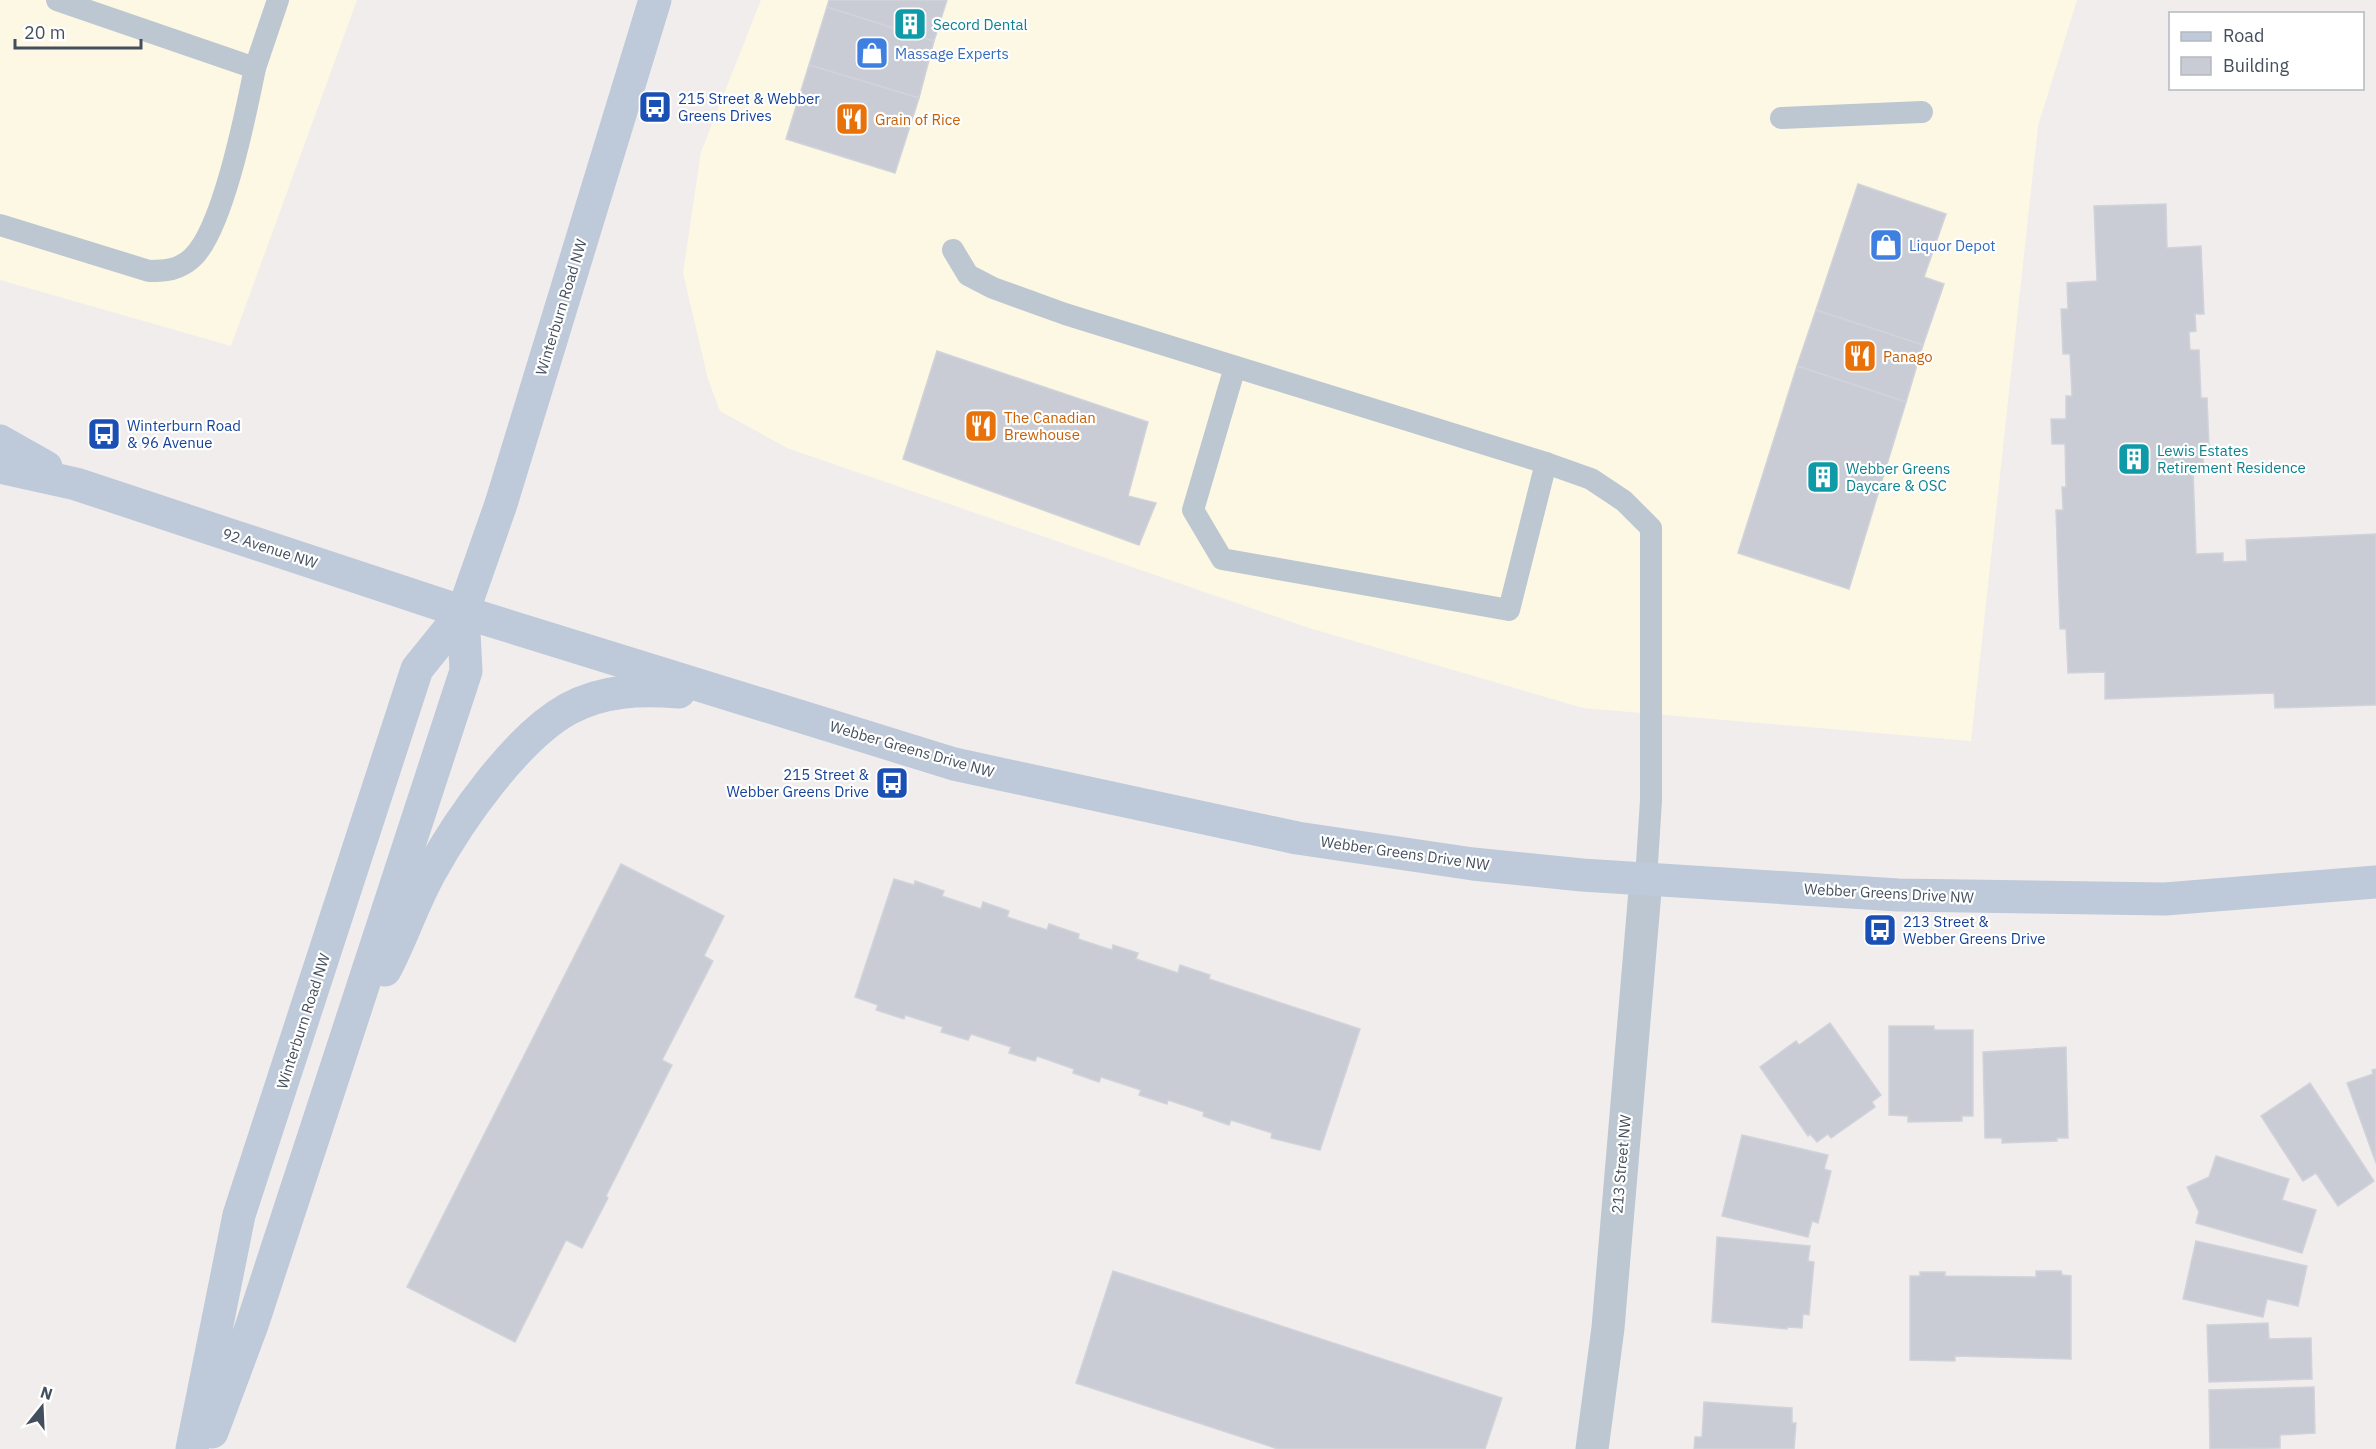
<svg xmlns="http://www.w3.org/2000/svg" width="2376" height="1449" font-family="'IBM Plex Sans',sans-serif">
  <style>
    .commercial { fill: #fdf8e4 }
    .building { fill: #c9ccd4; stroke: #d1d3da; stroke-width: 1.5 }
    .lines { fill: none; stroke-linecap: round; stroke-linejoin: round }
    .service { stroke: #bdc7d1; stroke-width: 22 }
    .tertiary { stroke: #bdc7d1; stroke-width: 33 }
    .secondary { stroke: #bec9d9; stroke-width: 33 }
    .labels { text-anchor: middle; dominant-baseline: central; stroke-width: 4.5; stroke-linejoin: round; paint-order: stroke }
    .culture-label { font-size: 15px; fill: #0d838f; stroke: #fff; text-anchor: start }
    .shop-label { font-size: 15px; fill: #366cbe; stroke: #fff; text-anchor: start }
    .transit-label { font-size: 15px; fill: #164399; stroke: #fff; text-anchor: start }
    .food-label { font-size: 15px; fill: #c56008; stroke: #fff; text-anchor: start }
    .street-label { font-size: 15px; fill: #444f5d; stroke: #fff }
  </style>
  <rect width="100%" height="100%" fill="#f1eded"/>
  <g class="commercial">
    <path d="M 0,0 L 357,0 L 231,346 L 0,280 Z"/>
    <path d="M 761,0 L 2077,0 L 2038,126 L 1971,741 L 1583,708 L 1306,627 L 787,448 L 720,411 L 708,379 L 683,273 L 701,152 Z"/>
  </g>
  <g class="building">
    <path d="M 829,0 L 947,0 L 934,41 L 827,7 Z"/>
    <path d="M 827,7 L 934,41 L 919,98 L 809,65 Z"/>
    <path d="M 809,65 L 919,98 L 895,173 L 786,139 Z"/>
    <path d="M 1858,184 L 1946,214 L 1924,277 L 1944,284 L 1923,345 L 1816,310 Z"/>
    <path d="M 2166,204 L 2167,248 L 2201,246 L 2204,314 L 2195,314 L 2196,331 L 2189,332 L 2190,350 L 2199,350 L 2201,398 L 2207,398 L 2209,446 L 2202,447 L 2204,470 L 2193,470 L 2196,554 L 2223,553 L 2223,562 L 2247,561 L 2246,540 L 2376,534 L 2376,705 L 2275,708 L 2274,693 L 2105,699 L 2105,672 L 2068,673 L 2066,629 L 2060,629 L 2056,510 L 2063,510 L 2062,487 L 2066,487 L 2065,444 L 2052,444 L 2051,419 L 2066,419 L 2066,396 L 2072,396 L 2070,354 L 2063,354 L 2061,309 L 2068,309 L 2067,283 L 2097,281 L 2094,206 Z"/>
    <path d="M 1816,310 L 1923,345 L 1906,402 L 1797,366 Z"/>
    <path d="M 937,351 L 1148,422 L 1128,496 L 1156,503 L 1139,545 L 903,459 Z"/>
    <path d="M 1797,366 L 1906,402 L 1849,589 L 1738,553 Z"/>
    <path d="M 621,864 L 724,916 L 704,956 L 713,961 L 662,1060 L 672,1065 L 606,1196 L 608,1198 L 582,1248 L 566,1240 L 515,1342 L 407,1287 Z"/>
    <path d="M 894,879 L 914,885 L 915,881 L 944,891 L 942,896 L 981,909 L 983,902 L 1009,911 L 1007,917 L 1047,930 L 1049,924 L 1079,934 L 1078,939 L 1112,950 L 1113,945 L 1138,953 L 1136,959 L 1178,973 L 1180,965 L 1210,975 L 1209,979 L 1360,1029 L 1320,1150 L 1271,1138 L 1272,1133 L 1231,1120 L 1229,1125 L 1203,1116 L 1204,1112 L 1168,1100 L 1167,1104 L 1139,1095 L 1141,1090 L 1101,1077 L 1099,1082 L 1073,1073 L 1074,1069 L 1037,1056 L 1035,1061 L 1009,1053 L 1011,1047 L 971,1034 L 968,1040 L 941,1032 L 943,1027 L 905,1015 L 904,1019 L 876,1010 L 878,1005 L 855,997 Z"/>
    <path d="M 1830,1023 L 1881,1095 L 1872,1102 L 1875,1107 L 1831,1138 L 1828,1134 L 1817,1142 L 1810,1134 L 1808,1136 L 1760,1067 L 1796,1041 L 1799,1045 Z"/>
    <path d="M 1889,1026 L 1934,1026 L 1934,1030 L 1973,1030 L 1973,1116 L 1962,1116 L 1962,1121 L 1908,1122 L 1908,1116 L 1889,1115 Z"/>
    <path d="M 2066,1047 L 2068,1138 L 2057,1138 L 2057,1141 L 2002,1143 L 2002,1138 L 1985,1138 L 1983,1052 Z"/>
    <path d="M 2376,1069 L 2376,1163 L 2347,1083 L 2373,1074 L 2372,1070 Z"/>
    <path d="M 2310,1083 L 2374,1181 L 2338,1206 L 2316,1173 L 2303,1181 L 2261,1116 Z"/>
    <path d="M 1742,1135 L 1828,1155 L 1824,1169 L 1831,1171 L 1818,1223 L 1812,1221 L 1808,1237 L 1722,1216 Z"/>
    <path d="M 2216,1156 L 2289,1179 L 2282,1200 L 2316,1210 L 2302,1253 L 2196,1223 L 2199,1212 L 2187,1187 L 2209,1177 Z"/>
    <path d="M 1717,1237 L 1810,1246 L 1808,1261 L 1814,1262 L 1809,1315 L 1803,1314 L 1802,1328 L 1787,1327 L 1787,1329 L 1712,1322 Z"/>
    <path d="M 2196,1241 L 2307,1266 L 2298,1306 L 2267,1299 L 2263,1317 L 2183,1299 Z"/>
    <path d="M 1113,1271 L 1502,1398 L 1485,1449 L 1278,1449 L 1076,1383 Z"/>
    <path d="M 2036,1271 L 2061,1271 L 2062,1275 L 2071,1276 L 2071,1359 L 1955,1356 L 1955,1361 L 1910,1360 L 1910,1276 L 1920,1276 L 1920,1272 L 1945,1272 L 1945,1276 L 2036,1277 Z"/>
    <path d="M 2268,1323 L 2269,1339 L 2311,1338 L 2312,1379 L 2209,1382 L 2207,1325 Z"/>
    <path d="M 2314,1387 L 2315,1433 L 2280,1435 L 2280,1448 L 2210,1449 L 2209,1390 Z"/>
    <path d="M 1704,1402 L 1792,1408 L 1792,1423 L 1796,1423 L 1794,1449 L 1694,1449 L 1695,1437 L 1702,1437 Z"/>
  </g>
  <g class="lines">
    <g class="service">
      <path d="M 57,0 L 255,68 L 278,0"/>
      <path d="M 1781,118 L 1922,112"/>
      <path d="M 0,225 L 149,271 C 166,271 179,270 192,258 C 223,230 246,112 255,68"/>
      <path d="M 953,250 L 968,275 L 993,288 L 1065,314 L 1546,463 L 1591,479 L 1624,501 L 1651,528 L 1651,800 L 1646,879"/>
      <path d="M 1235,367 L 1193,510 L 1222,559 L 1509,610 L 1546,463"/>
    </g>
    <path class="tertiary" d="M 1592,1449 L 1608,1328 L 1646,879"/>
    <g class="secondary">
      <path d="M 0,441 L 46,467"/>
      <path d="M 0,467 L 76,484 L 463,612 L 954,764 L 1297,838 L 1473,864 L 1582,875 L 1898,895 L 2165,899 L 2376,882"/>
      <path d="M 385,970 C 402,938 413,903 431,871 C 459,820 516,738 568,709 C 603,690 640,689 679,692"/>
      <path d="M 212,1432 L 252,1325 L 466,671 L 463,612"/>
      <path d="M 192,1449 L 239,1215 L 417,669 L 463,612 L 501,504 L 655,0"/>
    </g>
  </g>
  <defs>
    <g id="building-square" transform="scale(1.725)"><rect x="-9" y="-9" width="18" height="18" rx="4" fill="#0f9aa8" stroke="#fff"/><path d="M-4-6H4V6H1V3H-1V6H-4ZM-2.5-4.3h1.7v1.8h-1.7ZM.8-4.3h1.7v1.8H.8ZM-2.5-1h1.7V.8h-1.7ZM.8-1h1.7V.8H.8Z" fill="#fff"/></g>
    <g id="shop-square" transform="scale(1.725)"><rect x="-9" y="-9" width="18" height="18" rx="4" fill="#3f7fe0" stroke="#fff"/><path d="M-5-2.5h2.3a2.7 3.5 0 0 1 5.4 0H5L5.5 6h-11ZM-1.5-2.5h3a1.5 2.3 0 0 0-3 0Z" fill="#fff"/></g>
    <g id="bus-square" transform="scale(1.725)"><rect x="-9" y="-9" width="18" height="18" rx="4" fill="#1a4fb4" stroke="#fff"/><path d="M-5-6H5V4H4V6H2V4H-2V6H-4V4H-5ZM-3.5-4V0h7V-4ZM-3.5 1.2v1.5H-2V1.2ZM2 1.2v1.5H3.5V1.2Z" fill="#fff"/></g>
    <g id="restaurant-square" transform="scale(1.725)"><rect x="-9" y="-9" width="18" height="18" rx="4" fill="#e8710a" stroke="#fff"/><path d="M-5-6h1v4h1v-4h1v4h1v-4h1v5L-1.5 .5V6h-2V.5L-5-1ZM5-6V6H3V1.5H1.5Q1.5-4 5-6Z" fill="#fff"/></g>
  </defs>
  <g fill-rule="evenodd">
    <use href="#building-square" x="910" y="24"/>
    <use href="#shop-square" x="872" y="53"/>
    <use href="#bus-square" x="655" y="107"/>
    <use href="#restaurant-square" x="852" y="119"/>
    <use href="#shop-square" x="1886" y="245"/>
    <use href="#restaurant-square" x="1860" y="356"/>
    <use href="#restaurant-square" x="981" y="426"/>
    <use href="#bus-square" x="104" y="434"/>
    <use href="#building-square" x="2134" y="459"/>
    <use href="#building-square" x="1823" y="477"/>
    <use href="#bus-square" x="892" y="783"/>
    <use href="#bus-square" x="1880" y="930"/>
  </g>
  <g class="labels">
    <g class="culture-label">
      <text x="933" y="24">Secord Dental</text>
      <text x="2157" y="450">Lewis Estates<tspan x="2157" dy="17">Retirement Residence</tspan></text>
      <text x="1846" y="468">Webber Greens<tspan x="1846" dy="17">Daycare &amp; OSC</tspan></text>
    </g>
    <g class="shop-label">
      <text x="895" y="53">Massage Experts</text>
      <text x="1909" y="245">Liquor Depot</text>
    </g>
    <g class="transit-label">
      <text x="678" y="98">215 Street &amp; Webber<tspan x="678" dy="17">Greens Drives</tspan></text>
      <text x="127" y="425">Winterburn Road<tspan x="127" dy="17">&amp; 96 Avenue</tspan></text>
      <text x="869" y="774" text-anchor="end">215 Street &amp;<tspan x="869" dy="17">Webber Greens Drive</tspan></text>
      <text x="1903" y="921">213 Street &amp;<tspan x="1903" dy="17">Webber Greens Drive</tspan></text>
    </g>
    <g class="food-label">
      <text x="875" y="119">Grain of Rice</text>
      <text x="1883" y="356">Panago</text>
      <text x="1004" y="417">The Canadian<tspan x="1004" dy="17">Brewhouse</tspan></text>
    </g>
    <g class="street-label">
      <text transform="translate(561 307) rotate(-73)">Winterburn Road NW</text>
      <text transform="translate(270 548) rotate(18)">92 Avenue NW</text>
      <text transform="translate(912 749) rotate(16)">Webber Greens Drive NW</text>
      <text transform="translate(1405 853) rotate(8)">Webber Greens Drive NW</text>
      <text transform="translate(1889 893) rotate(3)">Webber Greens Drive NW</text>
      <text transform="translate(303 1021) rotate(-72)">Winterburn Road NW</text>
      <text transform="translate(1621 1164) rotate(-85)">213 Street NW</text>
    </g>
  </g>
  <rect x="2169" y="12" width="195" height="78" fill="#ffffff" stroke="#b4b9be" stroke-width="1.5"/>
  <rect x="2181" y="32" width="30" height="9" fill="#bec9d9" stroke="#b4b9be" stroke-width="1.5"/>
  <text x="2223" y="42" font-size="18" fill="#444f5d">Road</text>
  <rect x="2181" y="57" width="30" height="18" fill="#c9ccd4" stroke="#b4b9be" stroke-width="1.5"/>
  <text x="2223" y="72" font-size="18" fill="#444f5d">Building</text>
  <g transform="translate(42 1407) rotate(18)" stroke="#ffffff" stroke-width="4.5" paint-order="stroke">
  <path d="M0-4.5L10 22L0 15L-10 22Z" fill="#444f5d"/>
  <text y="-9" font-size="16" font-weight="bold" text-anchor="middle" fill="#444f5d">N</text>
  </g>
  <path d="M15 39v9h126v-9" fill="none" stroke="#444f5d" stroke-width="3"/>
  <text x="24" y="39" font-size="18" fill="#444f5d" stroke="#ffffff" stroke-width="4.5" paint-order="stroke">20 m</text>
</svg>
